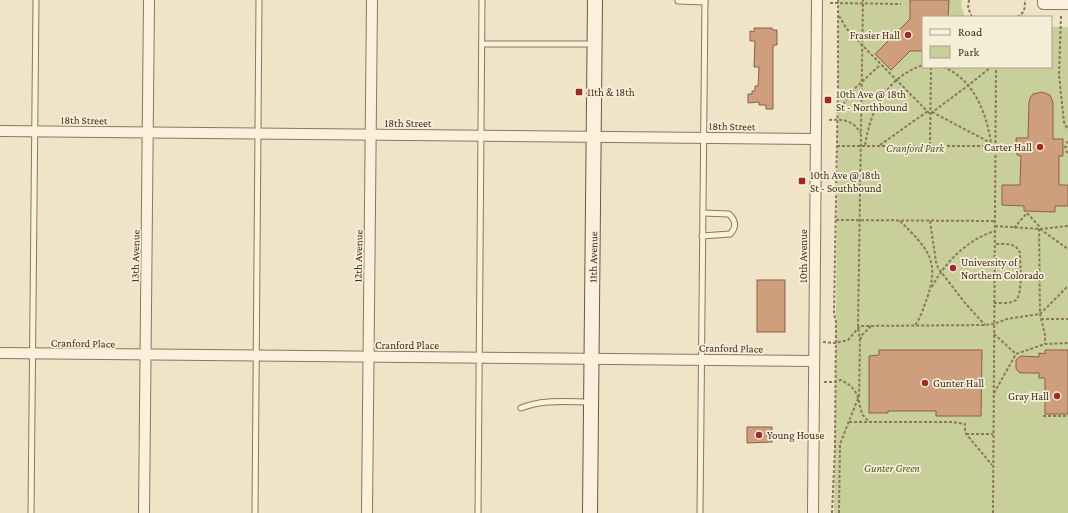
<svg xmlns="http://www.w3.org/2000/svg" width="1068" height="513" font-family="'Crimson Pro',serif">
  <style>
    .green { fill: #c9cf9b }
    .building { fill: #cf9f7d; stroke: #8d5f41 }
    .lines { fill: none; stroke-linecap: round; stroke-linejoin: round }
    .lane-casing { stroke: #8d765c; stroke-width: 7 }
    .street-casing { stroke: #8d765c; stroke-width: 12 }
    .secondary-casing { stroke: #6f573f; stroke-width: 16 }
    .path { stroke: #8d765c; stroke-width: 2; stroke-dasharray: 3 2; stroke-linecap: butt }
    .lane { stroke: #faf1dc; stroke-width: 5 }
    .street { stroke: #faf1dc; stroke-width: 10 }
    .secondary { stroke: #faf1dc; stroke-width: 14 }
    .poi-dot { fill: #9e2a2b; stroke: #f7eed8; stroke-width: 1.5 }
    .labels { text-anchor: middle; dominant-baseline: central; stroke-width: 3.5; stroke-linejoin: round; paint-order: stroke }
    .poi-label { font-size: 11px; fill: #3d2e20; stroke: #f7eed8; text-anchor: start }
    .street-label { font-size: 11px; fill: #3d2e20; stroke: #f7eed8 }
    .park-label { font-size: 11px; font-style: italic; fill: #4d5a26; stroke: #f7eed8 }
  </style>
  <rect width="100%" height="100%" fill="#f0e4c8"/>
  <path class="green" d="M 839,0 L 962,0 L 961,5 L 965,17 L 923,17 L 923,67 L 1051,67 L 1051,27 L 1068,27 L 1068,513 L 834,513 Z"/>
  <g class="building">
    <path d="M 910,0 L 949,0 L 948,17 L 923,17 L 923,51 L 910,51 L 891,70 L 875,54 L 910,19 Z"/>
    <path d="M 754,28 L 772,28 L 773,30 L 777,30 L 777,45 L 774,45 L 773,47 L 773,109 L 766,109 L 766,105 L 759,105 L 759,102 L 748,103 L 748,94 L 752,94 L 752,91 L 755,91 L 755,86 L 758,86 L 759,67 L 754,67 L 755,41 L 750,41 L 750,31 L 754,32 Z"/>
    <path d="M 1042,92 L 1050,95 L 1053,102 L 1053,139 L 1063,139 L 1063,156 L 1059,156 L 1059,185 L 1068,185 L 1068,206 L 1055,206 L 1055,212 L 1024,211 L 1024,206 L 1002,205 L 1002,185 L 1020,185 L 1021,156 L 1017,155 L 1016,138 L 1028,138 L 1029,103 L 1030,98 L 1033,94 Z"/>
    <rect x="757" y="280" width="28" height="52"/>
    <path d="M 879,350 L 982,350 L 981,416 L 936,416 L 936,411 L 888,411 L 888,413 L 869,413 L 869,356 L 879,355 Z"/>
    <path d="M 1045,350 L 1068,350 L 1068,414 L 1045,414 L 1045,378 L 1039,378 L 1039,373 L 1020,373 L 1016,369 L 1016,360 L 1021,356 L 1039,357 L 1039,353 L 1045,354 Z"/>
    <path d="M 747,427 L 772,427 L 772,442 L 747,443 Z"/>
  </g>
  <g class="lines">
    <g class="lane-casing">
      <g id="lane">
        <path d="M 678,0 L 678,1 L 705,2"/>
        <path d="M 482,44 L 593,44"/>
        <path d="M 702,236 L 730,234 C 737,227 736,221 729,214 L 703,213"/>
        <path d="M 521,408 C 543,399 567,402 591,402"/>
        <path d="M 31,513 L 36,0"/>
        <path d="M 255,513 L 259,0"/>
        <path d="M 478,513 L 482,0"/>
        <path d="M 700,513 L 705,0"/>
      </g>
    </g>
    <g class="street-casing">
      <g id="street">
        <path d="M 1043,0 L 1043,4 L 1068,4"/>
        <path d="M 0,131 L 815,139"/>
        <path d="M 0,353 L 814,361"/>
        <path d="M 144,513 L 149,0"/>
        <path d="M 367,513 L 372,0"/>
        <path d="M 813,513 L 817,0"/>
      </g>
    </g>
    <g class="secondary-casing">
      <path id="secondary" d="M 590,513 L 595,0"/>
    </g>
    <g class="path">
      <path d="M 969,0 L 968,8 L 972,17"/>
      <path d="M 830,3 L 901,4"/>
      <path d="M 839,16 L 847,29 L 862,45 L 930,114 L 970,84 L 991,67"/>
      <path d="M 1061,16 L 1059,75 L 1064,122 L 1068,130"/>
      <path d="M 1017,17 C 1025,13 1025,8 1025,0"/>
      <path d="M 943,67 C 973,78 987,114 991,143"/>
      <path d="M 932,112 L 991,143"/>
      <path d="M 838,113 L 851,92 L 880,65"/>
      <path d="M 829,120 C 842,119 854,120 860,133"/>
      <path d="M 1066,143 L 1068,142"/>
      <path d="M 865,145 C 871,109 886,78 923,65"/>
      <path d="M 880,145 L 928,111"/>
      <path d="M 930,145 L 931,67"/>
      <path d="M 837,146 L 1014,146"/>
      <path d="M 1064,147 L 1068,147"/>
      <path d="M 1066,151 L 1068,153"/>
      <path d="M 836,220 L 994,221"/>
      <path d="M 900,221 C 928,249 941,261 926,301 C 923,309 920,320 914,326"/>
      <path d="M 930,221 L 936,262 L 938,268 L 965,303 L 985,325"/>
      <path d="M 995,226 L 1040,229 L 1068,226"/>
      <path d="M 1014,228 L 1027,213 L 1039,226 L 1040,314 L 1045,335 L 1045,344"/>
      <path d="M 1040,229 L 1068,249"/>
      <path d="M 932,287 C 944,263 968,239 995,231"/>
      <path d="M 994,303 C 1001,303 1010,304 1016,300 C 1023,294 1020,262 1020,253 C 1016,242 1005,244 995,244"/>
      <path d="M 1041,319 L 1068,319"/>
      <path d="M 994,334 L 1016,354"/>
      <path d="M 860,340 L 862,335 L 871,326"/>
      <path d="M 823,342 L 835,343 L 848,340 L 860,326 L 985,325 L 994,324 L 1007,319 L 1040,314 L 1068,286"/>
      <path d="M 824,382 L 835,382 L 841,380 C 846,383 851,385 854,390 C 862,399 857,414 869,421"/>
      <path d="M 994,393 L 1016,354 L 1045,344 L 1068,343"/>
      <path d="M 1043,416 L 1068,416"/>
      <path d="M 849,422 L 952,422 L 965,424 L 965,432 L 967,435 L 992,465"/>
      <path d="M 966,434 L 993,434"/>
      <path d="M 832,513 L 835,447 L 836,322 L 834,314 L 838,82 L 838,0"/>
      <path d="M 839,513 L 840,444 L 859,396 L 860,341 L 858,326 L 863,0"/>
      <path d="M 993,513 L 996,67"/>
    </g>
    <use href="#lane" class="lane"/>
    <use href="#street" class="street"/>
    <use href="#secondary" class="secondary"/>
  </g>
  <g class="poi-dot">
    <circle cx="908" cy="35" r="4"/>
    <rect x="575" y="88" width="8" height="8" rx="2"/>
    <rect x="824" y="96" width="8" height="8" rx="2"/>
    <circle cx="1040" cy="147" r="4"/>
    <rect x="798" y="177" width="8" height="8" rx="2"/>
    <circle cx="953" cy="268" r="4"/>
    <circle cx="925" cy="383" r="4"/>
    <circle cx="1057" cy="396" r="4"/>
    <circle cx="759" cy="435" r="4"/>
  </g>
  <g class="labels">
    <g class="poi-label">
      <text x="900" y="35" text-anchor="end">Frasier Hall</text>
      <text x="587" y="92">11th &amp; 18th</text>
      <text x="836" y="94">10th Ave @ 18th<tspan x="836" dy="13">St - Northbound</tspan></text>
      <text x="1032" y="147" text-anchor="end">Carter Hall</text>
      <text x="810" y="175">10th Ave @ 18th<tspan x="810" dy="13">St - Southbound</tspan></text>
      <text x="961" y="262">University of<tspan x="961" dy="13">Northern Colorado</tspan></text>
      <text x="933" y="383">Gunter Hall</text>
      <text x="1049" y="396" text-anchor="end">Gray Hall</text>
      <text x="767" y="435">Young House</text>
    </g>
    <g class="street-label">
      <text transform="translate(84 120) rotate(1)">18th Street</text>
      <text x="408" y="123">18th Street</text>
      <text transform="translate(732 126) rotate(1)">18th Street</text>
      <text transform="translate(135 256) rotate(-89)">13th Avenue</text>
      <text transform="translate(358 256) rotate(-89)">12th Avenue</text>
      <text transform="translate(803 256) rotate(-90)">10th Avenue</text>
      <text transform="translate(593 257) rotate(-89)">11th Avenue</text>
      <text transform="translate(83 343) rotate(1)">Cranford Place</text>
      <text x="407" y="345">Cranford Place</text>
      <text transform="translate(731 348) rotate(1)">Cranford Place</text>
    </g>
    <g class="park-label">
      <text x="915" y="148">Cranford Park</text>
      <text x="892" y="468">Gunter Green</text>
    </g>
  </g>
  <rect x="922" y="16" width="130" height="52" fill="#f7eed8" stroke="#ada18e"/>
  <rect x="930" y="29" width="20" height="6" fill="#faf1dc" stroke="#ada18e"/>
  <text x="958" y="36" font-size="12" fill="#3d2e20">Road</text>
  <rect x="930" y="46" width="20" height="12" fill="#c9cf9b" stroke="#ada18e"/>
  <text x="958" y="56" font-size="12" fill="#3d2e20">Park</text>
</svg>
